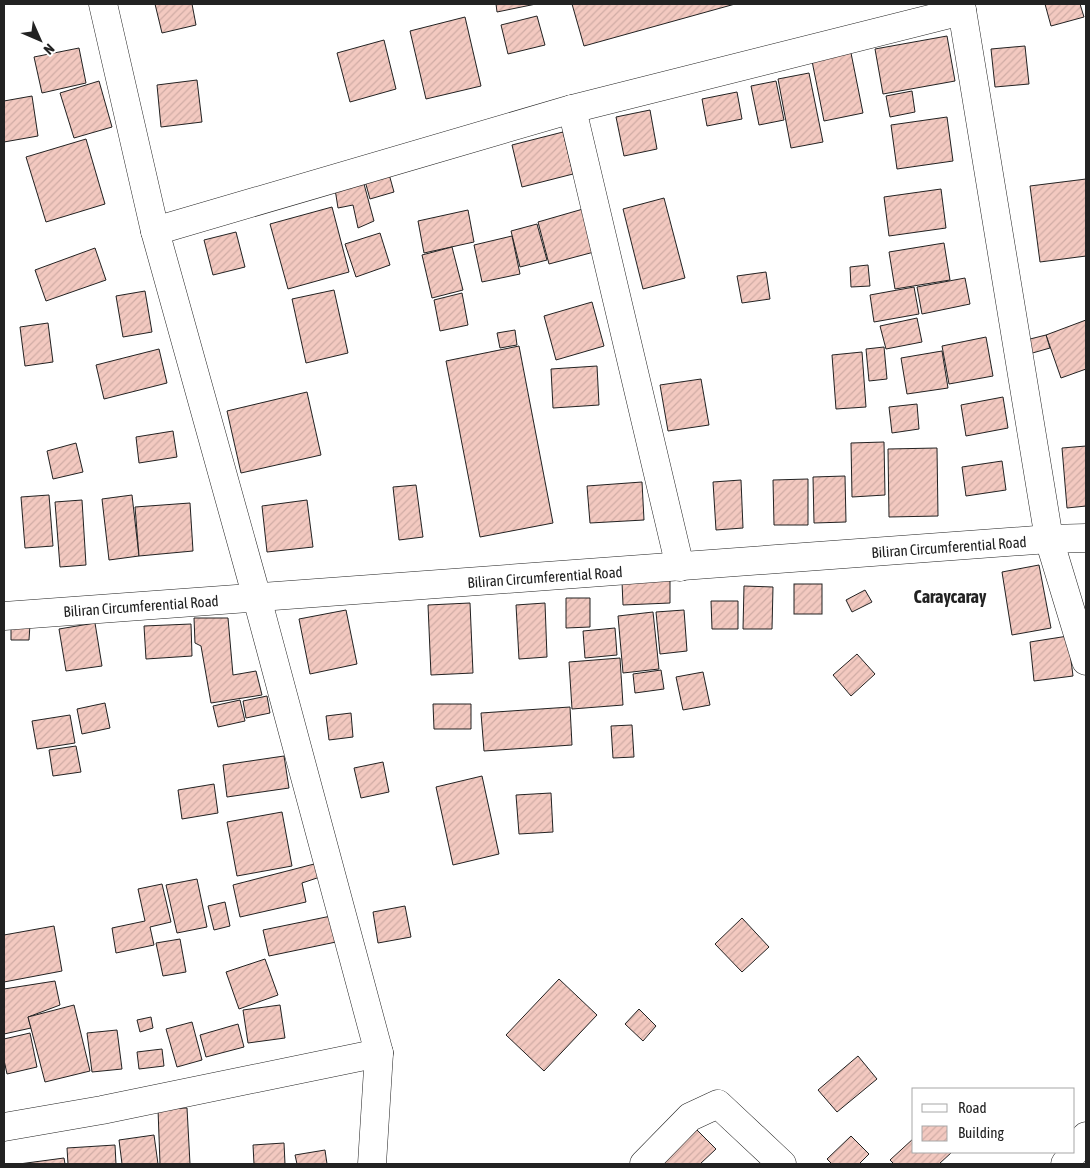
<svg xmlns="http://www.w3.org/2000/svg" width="1090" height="1168" font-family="'Asap Condensed',sans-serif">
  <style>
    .building { fill: url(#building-hatch); stroke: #222 }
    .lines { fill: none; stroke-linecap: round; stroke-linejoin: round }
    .street-casing { stroke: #222; stroke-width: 29 }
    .secondary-casing { stroke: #222; stroke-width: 29 }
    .primary-casing { stroke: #222; stroke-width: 29 }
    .street { stroke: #fff; stroke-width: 28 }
    .secondary { stroke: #fff; stroke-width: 28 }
    .primary { stroke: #fff; stroke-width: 28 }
    .labels { text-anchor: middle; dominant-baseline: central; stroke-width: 4; stroke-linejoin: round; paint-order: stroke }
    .street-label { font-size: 15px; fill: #222; stroke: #fff }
    .quarter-label { font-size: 18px; font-weight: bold; fill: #222; stroke: #fff }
  </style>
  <defs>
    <pattern id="building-hatch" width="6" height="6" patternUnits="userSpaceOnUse" patternTransform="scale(1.25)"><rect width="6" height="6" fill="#f3c9c0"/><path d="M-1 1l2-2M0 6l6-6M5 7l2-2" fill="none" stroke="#d0aca5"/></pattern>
  </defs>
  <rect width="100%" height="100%" fill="#fff"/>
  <g class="building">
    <path d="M 155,4 L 192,4 L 196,25 L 162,33 Z"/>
    <path d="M 496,4 L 536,4 L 497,12 Z"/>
    <path d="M 572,4 L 735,4 L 584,46 Z"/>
    <path d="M 1045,4 L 1080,4 L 1084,17 L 1051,26 Z"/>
    <path d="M 537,16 L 545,45 L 508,54 L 501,25 Z"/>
    <path d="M 465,17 L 481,86 L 426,99 L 410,31 Z"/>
    <path d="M 947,36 L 955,81 L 883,94 L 875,49 Z"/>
    <path d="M 384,40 L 396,89 L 350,102 L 337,53 Z"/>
    <path d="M 1025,46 L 1029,84 L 995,87 L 991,49 Z"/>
    <path d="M 79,48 L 86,83 L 42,93 L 34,57 Z"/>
    <path d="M 851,53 L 863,113 L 824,121 L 812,61 Z"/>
    <path d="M 809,73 L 823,142 L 791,148 L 778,79 Z"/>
    <path d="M 197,80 L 202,122 L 161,127 L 157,85 Z"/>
    <path d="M 99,81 L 112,127 L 74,138 L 60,93 Z"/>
    <path d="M 776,81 L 784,120 L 759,125 L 751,86 Z"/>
    <path d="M 912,91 L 915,112 L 890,117 L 886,96 Z"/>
    <path d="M 737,92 L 742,119 L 707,126 L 702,99 Z"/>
    <path d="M 32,96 L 38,136 L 4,142 L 4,101 Z"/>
    <path d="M 650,110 L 657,149 L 624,156 L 616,117 Z"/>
    <path d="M 947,117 L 953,161 L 897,169 L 891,125 Z"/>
    <path d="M 563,132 L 573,174 L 522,187 L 512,145 Z"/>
    <path d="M 86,139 L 105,204 L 46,222 L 26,157 Z"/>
    <path d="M 389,174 L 394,192 L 370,199 L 365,181 Z"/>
    <path d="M 1086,179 L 1086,256 L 1040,262 L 1030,186 Z"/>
    <path d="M 364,184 L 374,221 L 358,228 L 353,205 L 338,208 L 335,189 Z"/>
    <path d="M 941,189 L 946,228 L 889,236 L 884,197 Z"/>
    <path d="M 664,198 L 685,278 L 643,289 L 623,209 Z"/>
    <path d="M 332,207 L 349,272 L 288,289 L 270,224 Z"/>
    <path d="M 583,209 L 594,252 L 549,264 L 538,222 Z"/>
    <path d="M 468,210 L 474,242 L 424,253 L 418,221 Z"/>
    <path d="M 537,224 L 547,260 L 520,267 L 511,231 Z"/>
    <path d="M 236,232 L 245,267 L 213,275 L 204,240 Z"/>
    <path d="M 380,233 L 390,265 L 356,277 L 345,244 Z"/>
    <path d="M 512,236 L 520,274 L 482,282 L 474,245 Z"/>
    <path d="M 944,243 L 950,280 L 895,289 L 889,252 Z"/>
    <path d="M 452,247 L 463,290 L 432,298 L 422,255 Z"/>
    <path d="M 95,248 L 106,280 L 46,301 L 35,270 Z"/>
    <path d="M 868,265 L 870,286 L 851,287 L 850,267 Z"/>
    <path d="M 766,272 L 770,299 L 742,303 L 737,276 Z"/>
    <path d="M 965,278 L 970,304 L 922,314 L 917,287 Z"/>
    <path d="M 914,287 L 919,314 L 874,322 L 870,295 Z"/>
    <path d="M 334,290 L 348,353 L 306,363 L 292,299 Z"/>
    <path d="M 145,291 L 152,332 L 123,337 L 116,296 Z"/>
    <path d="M 462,293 L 468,325 L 440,331 L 434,300 Z"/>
    <path d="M 592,302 L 604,346 L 556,360 L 544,316 Z"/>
    <path d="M 917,318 L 922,342 L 886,349 L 880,326 Z"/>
    <path d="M 1086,320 L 1086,369 L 1061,378 L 1046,335 Z"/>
    <path d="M 48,323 L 53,362 L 25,366 L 20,327 Z"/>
    <path d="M 515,330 L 517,345 L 500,348 L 497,333 Z"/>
    <path d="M 1046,335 L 1050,348 L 1029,354 L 1026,340 Z"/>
    <path d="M 986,337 L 993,376 L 949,384 L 942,346 Z"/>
    <path d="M 519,346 L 553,523 L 480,537 L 446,361 Z"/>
    <path d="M 884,347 L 887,379 L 869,381 L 866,349 Z"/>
    <path d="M 159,349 L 167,383 L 104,399 L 96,365 Z"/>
    <path d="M 942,351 L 948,388 L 907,394 L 901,358 Z"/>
    <path d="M 862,352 L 866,407 L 836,409 L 832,355 Z"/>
    <path d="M 597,366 L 599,405 L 553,408 L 551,369 Z"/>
    <path d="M 701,379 L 709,425 L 668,431 L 660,385 Z"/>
    <path d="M 307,392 L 321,455 L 241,473 L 227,411 Z"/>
    <path d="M 1003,397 L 1008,428 L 966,436 L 961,405 Z"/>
    <path d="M 917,404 L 919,429 L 892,433 L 889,407 Z"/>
    <path d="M 173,431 L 177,457 L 139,463 L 136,437 Z"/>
    <path d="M 884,442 L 885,495 L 852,497 L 851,443 Z"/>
    <path d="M 76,443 L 83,472 L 53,479 L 47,451 Z"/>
    <path d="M 1086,446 L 1086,506 L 1067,508 L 1062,448 Z"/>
    <path d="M 937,448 L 938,516 L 889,517 L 888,449 Z"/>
    <path d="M 1002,461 L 1006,490 L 966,496 L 962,467 Z"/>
    <path d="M 845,476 L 846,522 L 814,523 L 813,477 Z"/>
    <path d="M 808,479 L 808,525 L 774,525 L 773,480 Z"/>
    <path d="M 741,480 L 743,528 L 716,530 L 713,482 Z"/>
    <path d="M 642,482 L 644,520 L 590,523 L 587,486 Z"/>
    <path d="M 416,485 L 423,537 L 399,540 L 393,487 Z"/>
    <path d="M 49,495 L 53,546 L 25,548 L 21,497 Z"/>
    <path d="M 132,495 L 139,556 L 109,560 L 102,499 Z"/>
    <path d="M 82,500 L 86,565 L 60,567 L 55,502 Z"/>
    <path d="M 307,500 L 313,547 L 267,552 L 262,506 Z"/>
    <path d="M 190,503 L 193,551 L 139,556 L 135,507 Z"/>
    <path d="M 1039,565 L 1051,628 L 1012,635 L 1002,572 Z"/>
    <path d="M 670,580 L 670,603 L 623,605 L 622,582 Z"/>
    <rect x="794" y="584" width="28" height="30"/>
    <path d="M 744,586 L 773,587 L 772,629 L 743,629 Z"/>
    <path d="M 865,590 L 872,602 L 852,612 L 846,600 Z"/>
    <path d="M 566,598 L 590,598 L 590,627 L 566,628 Z"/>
    <path d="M 711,601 L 738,601 L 738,629 L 712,629 Z"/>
    <path d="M 470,603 L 473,673 L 431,675 L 428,605 Z"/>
    <path d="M 545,603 L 547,657 L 519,659 L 516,605 Z"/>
    <path d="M 346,610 L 357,664 L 310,674 L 299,619 Z"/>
    <path d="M 684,610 L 687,651 L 660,654 L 656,612 Z"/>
    <path d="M 653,612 L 659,669 L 623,673 L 618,616 Z"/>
    <path d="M 194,618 L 228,618 L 233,675 L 256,671 L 262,695 L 211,703 L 201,646 L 195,643 Z"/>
    <path d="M 11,623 L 30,624 L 29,640 L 11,640 Z"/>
    <path d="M 95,623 L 102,666 L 66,671 L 59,629 Z"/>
    <path d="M 191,624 L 192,656 L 146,659 L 144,626 Z"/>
    <path d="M 615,628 L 617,655 L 585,658 L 583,631 Z"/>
    <path d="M 1068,636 L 1073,676 L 1034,681 L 1030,642 Z"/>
    <path d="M 857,654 L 875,674 L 851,696 L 833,675 Z"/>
    <path d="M 620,658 L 623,705 L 572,709 L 569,662 Z"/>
    <path d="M 661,670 L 664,689 L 635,693 L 633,674 Z"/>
    <path d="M 703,672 L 710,705 L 683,710 L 676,677 Z"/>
    <path d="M 267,696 L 270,713 L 246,718 L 243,701 Z"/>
    <path d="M 240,700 L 245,721 L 218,727 L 213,706 Z"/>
    <path d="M 105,703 L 110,728 L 82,734 L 77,709 Z"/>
    <path d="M 433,704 L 471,704 L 471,729 L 434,729 Z"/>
    <path d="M 570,707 L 572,745 L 484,751 L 481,713 Z"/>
    <path d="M 351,713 L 353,737 L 329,740 L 326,716 Z"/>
    <path d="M 70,715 L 75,743 L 37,749 L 32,721 Z"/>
    <path d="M 632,725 L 634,757 L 613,758 L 611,726 Z"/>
    <path d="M 76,746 L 81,772 L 53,776 L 49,750 Z"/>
    <path d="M 284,756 L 289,788 L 227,797 L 223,765 Z"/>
    <path d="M 383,762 L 389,792 L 361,798 L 354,768 Z"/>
    <path d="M 482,776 L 499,854 L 453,865 L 436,787 Z"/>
    <path d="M 214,784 L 218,813 L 182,819 L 178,790 Z"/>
    <path d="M 551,793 L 553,832 L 519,834 L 516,795 Z"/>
    <path d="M 282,812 L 292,866 L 237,876 L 227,822 Z"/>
    <path d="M 318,863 L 320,877 L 302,883 L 306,902 L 240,917 L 233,885 Z"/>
    <path d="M 197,879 L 207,927 L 177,933 L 166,885 Z"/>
    <path d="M 162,884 L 171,922 L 150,927 L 154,945 L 116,953 L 112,928 L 145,921 L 138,889 Z"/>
    <path d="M 225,902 L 230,926 L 214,930 L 208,906 Z"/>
    <path d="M 405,906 L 411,937 L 378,943 L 373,912 Z"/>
    <path d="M 331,916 L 336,942 L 269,956 L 263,930 Z"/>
    <path d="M 742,918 L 769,947 L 742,972 L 715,944 Z"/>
    <path d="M 54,926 L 62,971 L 4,982 L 4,935 Z"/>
    <path d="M 180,939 L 186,972 L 163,976 L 156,943 Z"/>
    <path d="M 265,959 L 278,995 L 239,1009 L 226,972 Z"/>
    <path d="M 559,979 L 597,1015 L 544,1071 L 506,1035 Z"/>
    <path d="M 55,981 L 60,1005 L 28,1017 L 31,1028 L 4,1034 L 4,989 Z"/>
    <path d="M 74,1005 L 90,1071 L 45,1082 L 28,1017 Z"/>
    <path d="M 280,1005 L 285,1038 L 248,1043 L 243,1010 Z"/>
    <path d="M 639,1009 L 656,1026 L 643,1041 L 625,1024 Z"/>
    <path d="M 151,1017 L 153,1028 L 140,1032 L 137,1020 Z"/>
    <path d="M 192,1022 L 202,1060 L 177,1067 L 166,1029 Z"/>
    <path d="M 238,1024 L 244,1047 L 206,1057 L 200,1035 Z"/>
    <path d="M 117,1030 L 122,1069 L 92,1072 L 87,1033 Z"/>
    <path d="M 30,1033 L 37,1067 L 7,1074 L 4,1060 L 4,1039 Z"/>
    <path d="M 162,1049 L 164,1066 L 139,1069 L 137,1052 Z"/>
    <path d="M 858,1056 L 877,1079 L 837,1112 L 818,1090 Z"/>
    <path d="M 187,1108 L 190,1164 L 160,1164 L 158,1109 Z"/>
    <path d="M 695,1128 L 716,1149 L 700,1164 L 659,1164 Z"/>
    <path d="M 154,1135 L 158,1164 L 122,1164 L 119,1140 Z"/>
    <path d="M 851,1136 L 869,1154 L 859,1164 L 832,1164 L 827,1159 Z"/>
    <path d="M 914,1138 L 914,1152 L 952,1152 L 939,1164 L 894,1164 L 890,1160 Z"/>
    <path d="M 284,1143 L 285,1164 L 254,1164 L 253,1145 Z"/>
    <path d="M 115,1145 L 116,1164 L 68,1164 L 67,1148 Z"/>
    <path d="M 325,1150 L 327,1164 L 297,1164 L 295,1155 Z"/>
    <path d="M 64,1158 L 65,1164 L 19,1164 Z"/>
  </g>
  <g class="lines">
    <g class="street-casing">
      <g id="street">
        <path d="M 103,4 L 155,231"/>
        <path d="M 961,4 L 1049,539 L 1086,661"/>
        <path d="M 572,109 L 680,567"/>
        <path d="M 257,598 L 155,231 L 572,109 L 962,11"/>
        <path d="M 4,1127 L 102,1110 L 379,1053"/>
        <path d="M 644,1164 L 690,1117 L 718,1104 L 782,1164"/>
        <path d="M 1065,1164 L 1086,1136"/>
      </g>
    </g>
    <g class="secondary-casing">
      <path id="secondary" d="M 257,598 L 379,1053 L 372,1164"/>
    </g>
    <g class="primary-casing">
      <path id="primary" d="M 4,616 L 1049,539 L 1086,538"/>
    </g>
    <use href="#street" class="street"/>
    <use href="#secondary" class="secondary"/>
    <use href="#primary" class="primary"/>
  </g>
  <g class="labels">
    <g class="street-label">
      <text transform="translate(949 547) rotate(-4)">Biliran Circumferential Road</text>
      <text transform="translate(545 577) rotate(-4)">Biliran Circumferential Road</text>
      <text transform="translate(141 606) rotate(-4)">Biliran Circumferential Road</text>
    </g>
    <g class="quarter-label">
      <text x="950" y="596">Caraycaray</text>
    </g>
  </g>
  <rect width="1090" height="1168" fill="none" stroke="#222222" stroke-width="10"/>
  <rect x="912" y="1088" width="162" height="65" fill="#ffffff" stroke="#a7a7a7"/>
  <rect x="922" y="1104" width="25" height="8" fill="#ffffff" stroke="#a7a7a7"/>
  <text x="958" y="1113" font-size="15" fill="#222222">Road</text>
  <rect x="922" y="1126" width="25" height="15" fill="url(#building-hatch)" stroke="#a7a7a7"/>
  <text x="958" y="1138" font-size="15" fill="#222222">Building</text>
  <g transform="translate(40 40) rotate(135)" stroke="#ffffff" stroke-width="4" paint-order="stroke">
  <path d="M0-4L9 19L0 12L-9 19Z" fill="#222222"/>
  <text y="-8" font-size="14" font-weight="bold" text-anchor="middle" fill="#222222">N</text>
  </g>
</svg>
